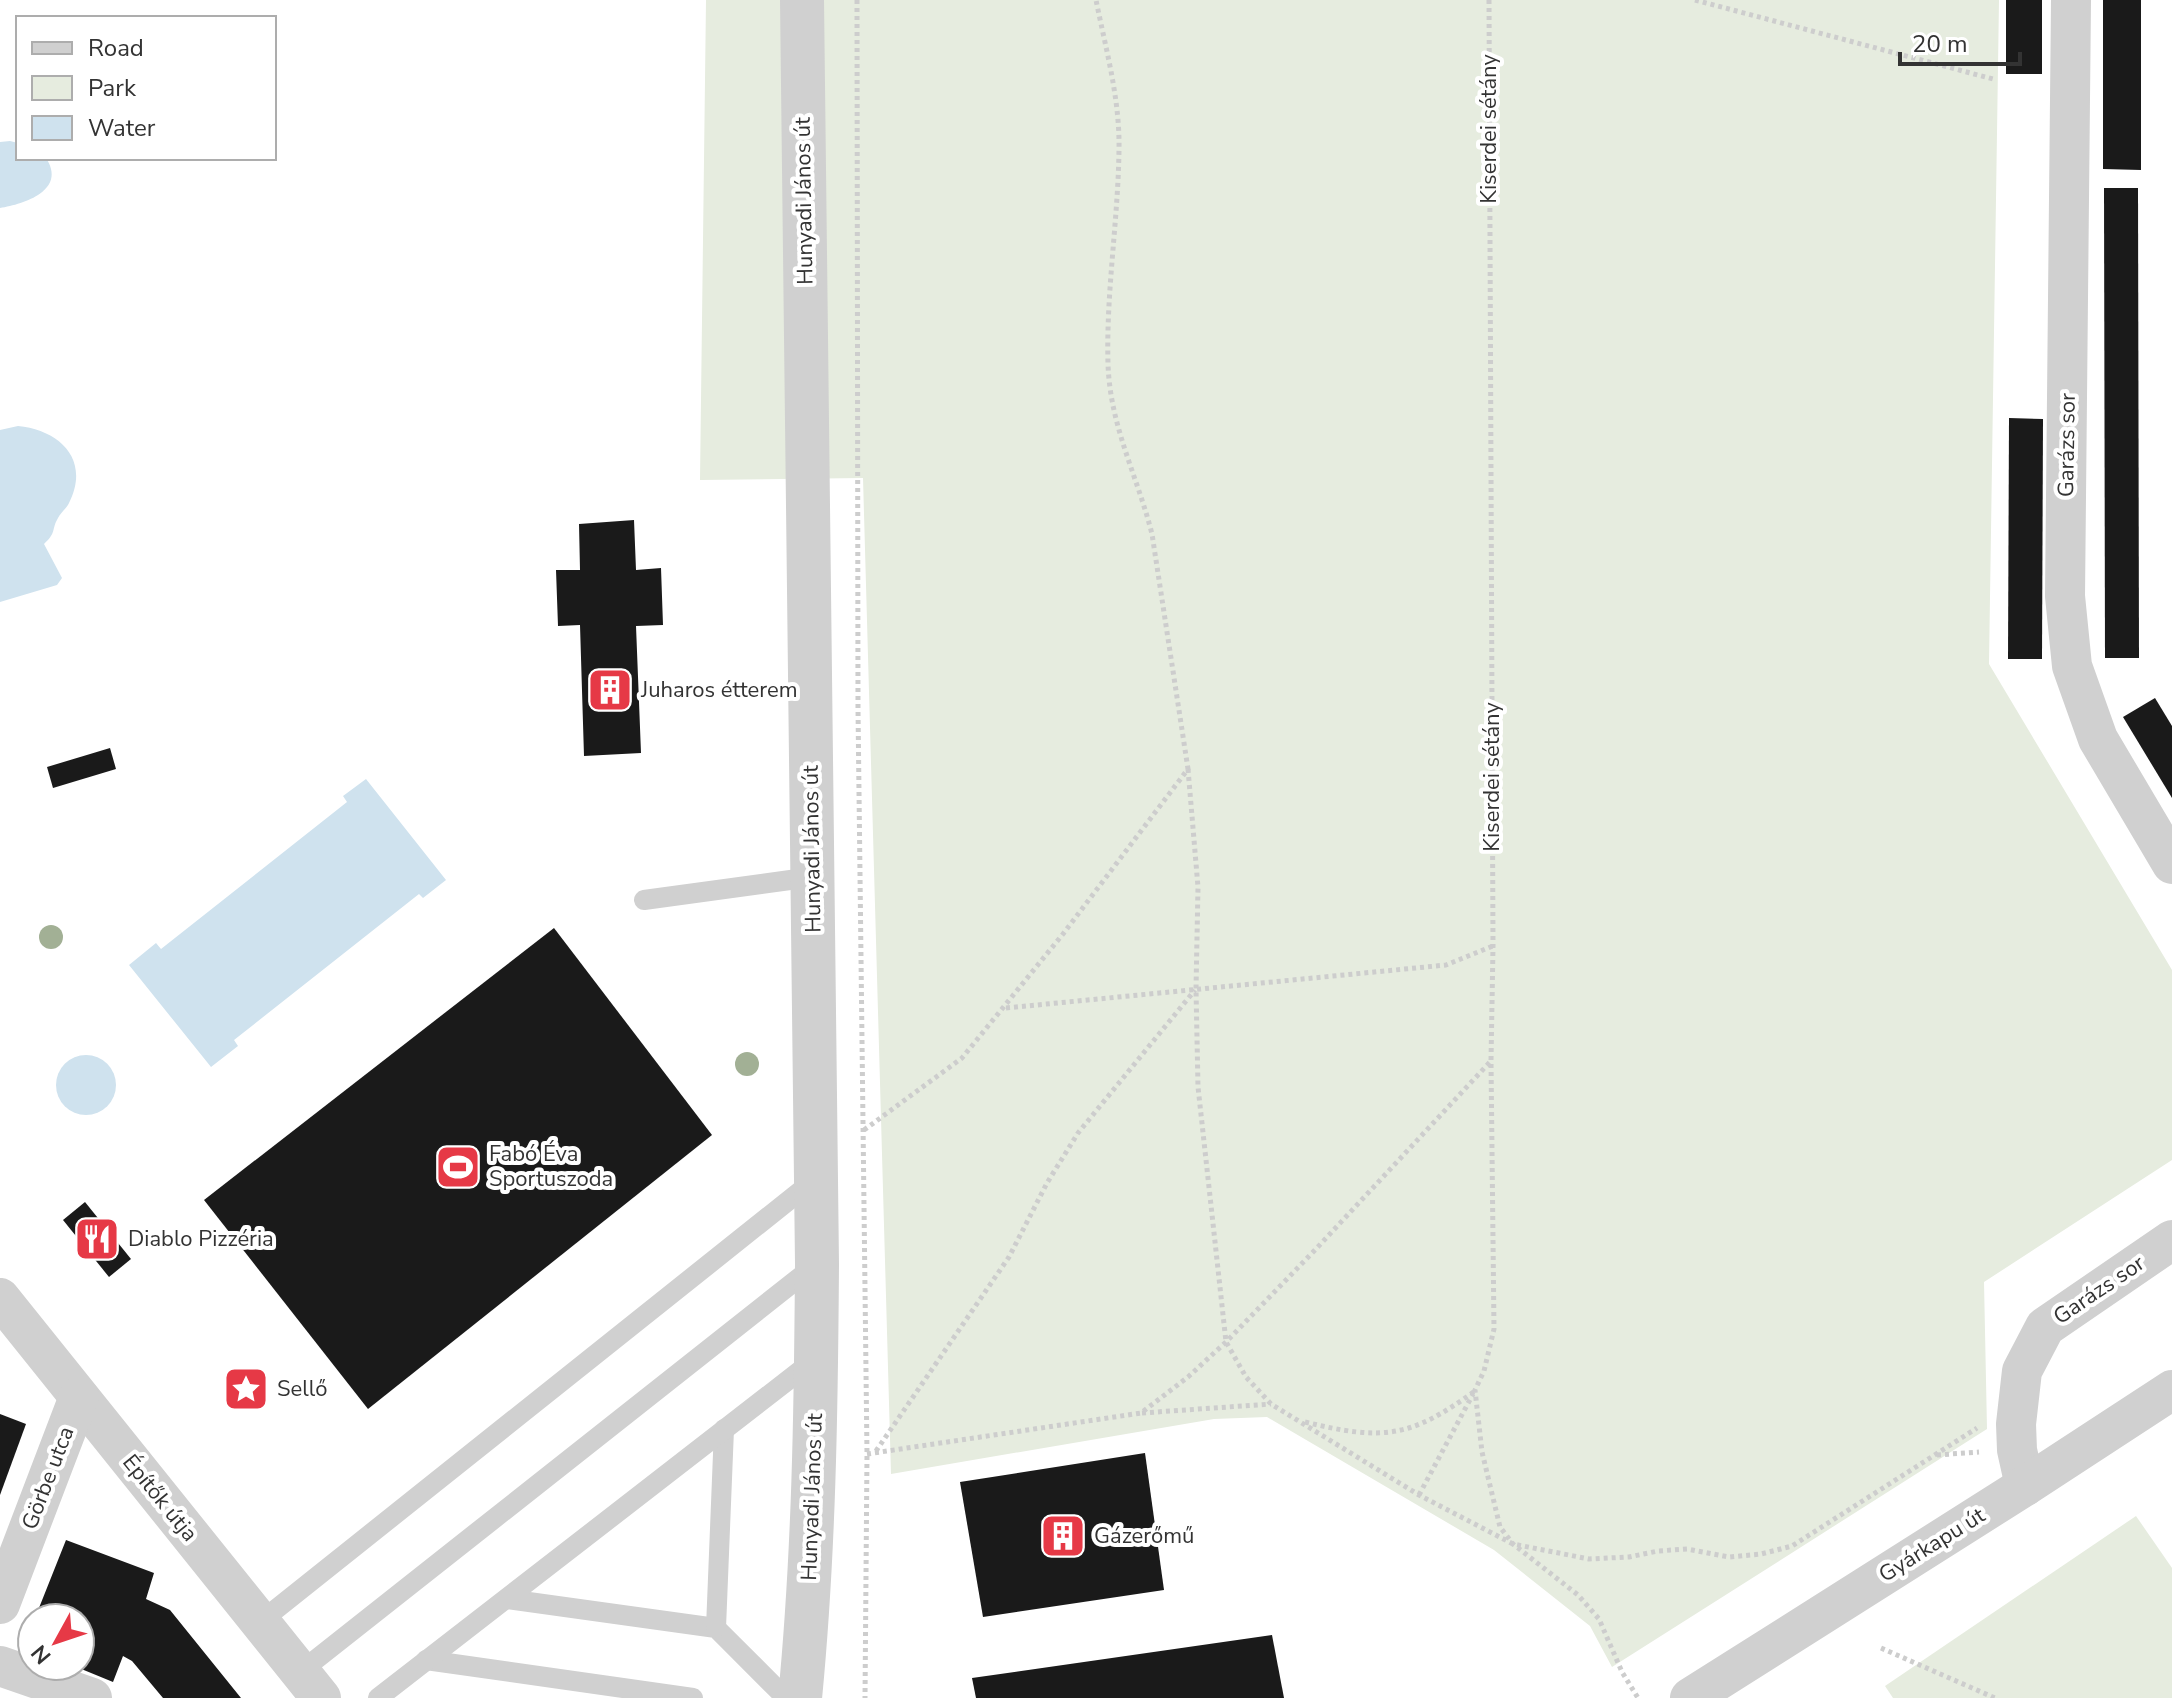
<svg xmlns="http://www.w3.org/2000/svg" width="2172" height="1698" font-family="'Nunito Sans',sans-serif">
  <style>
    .green { fill: #e6ecdf }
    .water { fill: #cfe2ee }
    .building { fill: #1a1a1a }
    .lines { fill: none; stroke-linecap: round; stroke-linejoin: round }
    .path { stroke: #cdcdcd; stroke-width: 5; stroke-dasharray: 4 4; stroke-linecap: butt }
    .service { stroke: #d0d0d0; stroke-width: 20 }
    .minor { stroke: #d0d0d0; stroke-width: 40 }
    .tertiary { stroke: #d0d0d0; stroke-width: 44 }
    .tree { fill: #a2b095 }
    .labels { text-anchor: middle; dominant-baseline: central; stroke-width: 8; stroke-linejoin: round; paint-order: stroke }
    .street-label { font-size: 22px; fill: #333; stroke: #fff }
    .poi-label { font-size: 22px; fill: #333; stroke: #fff; text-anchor: start }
  </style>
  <rect width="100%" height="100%" fill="#fff"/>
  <g class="green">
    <path d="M 706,0 L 1999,0 L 1989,664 L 2172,970 L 2172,1160 L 1984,1282 L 1987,1429 L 1612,1667 L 1590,1626 L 1494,1550 L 1267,1417 L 1214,1419 L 891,1474 L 863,478 L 700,480 Z"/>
    <path d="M 2136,1516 L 2172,1568 L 2172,1698 L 1893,1698 L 1885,1686 Z"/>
  </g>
  <g class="water">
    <path d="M 10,141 L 18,143 L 18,158 L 46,158 C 67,190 25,204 0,208 L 0,142 Z"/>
    <path d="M 18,426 C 59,430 91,459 69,503 C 67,508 61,512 58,518 C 51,530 57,532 44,544 L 62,578 L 57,585 L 0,602 L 0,430 Z"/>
    <path d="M 366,779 L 446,880 L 423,898 L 419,894 L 234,1040 L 238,1046 L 211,1067 L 129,965 L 156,943 L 161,949 L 347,802 L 343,796 Z"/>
    <circle cx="86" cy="1085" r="30"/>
  </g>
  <g class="building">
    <rect x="2006" y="0" width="36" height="74"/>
    <path d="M 2103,0 L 2141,0 L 2141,170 L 2103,169 Z"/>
    <path d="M 2104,188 L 2138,188 L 2139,658 L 2105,658 Z"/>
    <path d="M 2009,418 L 2043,419 L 2042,659 L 2008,659 Z"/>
    <path d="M 634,520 L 636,570 L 661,568 L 663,625 L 636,626 L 641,753 L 584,756 L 580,625 L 558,626 L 556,570 L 580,570 L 579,524 Z"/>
    <path d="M 2155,698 L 2172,726 L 2172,798 L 2123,717 Z"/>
    <path d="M 110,748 L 116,769 L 53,788 L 47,767 Z"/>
    <path d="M 554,928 L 712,1135 L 368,1409 L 204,1200 Z"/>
    <path d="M 85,1202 L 131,1259 L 109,1277 L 63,1220 Z"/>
    <path d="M 0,1414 L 26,1424 L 0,1495 Z"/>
    <path d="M 1145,1453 L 1164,1590 L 983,1617 L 960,1482 Z"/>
    <path d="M 66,1540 L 154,1573 L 146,1599 L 170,1610 L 241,1698 L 163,1698 L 132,1661 L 123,1656 L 113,1682 L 74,1666 L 80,1666 L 80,1618 L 35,1618 Z"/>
    <path d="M 1272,1635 L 1284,1698 L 976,1698 L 972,1678 Z"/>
  </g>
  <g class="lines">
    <g class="path">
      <path d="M 857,0 L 858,709 L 867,1454 L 865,1698"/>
      <path d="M 1489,0 L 1493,946 L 1491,1061 L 1494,1329 L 1484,1371 L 1475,1390 L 1482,1452 L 1500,1527 L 1513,1544 L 1578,1595 L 1599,1619 L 1622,1672 L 1638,1698"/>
      <path d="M 1695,0 L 1993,79"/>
      <path d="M 1188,769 L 1198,887 L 1196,989 L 1198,1087 L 1226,1342 L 1246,1377 L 1271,1404 L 1419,1495 L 1513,1544 L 1589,1559 L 1629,1557 L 1658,1551 L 1687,1549 L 1729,1557 L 1761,1554 L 1792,1546 L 1977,1428"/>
      <path d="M 1006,1008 L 1446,965 L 1493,946"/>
      <path d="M 864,1130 L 962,1058 L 1063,934 L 1188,769 L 1152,534 C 1137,475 1110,426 1108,364 C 1106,292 1118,222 1119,150 C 1120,99 1106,50 1096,0"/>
      <path d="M 1142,1413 L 1271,1404"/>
      <path d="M 1305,1422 C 1383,1441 1410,1438 1475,1391"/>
      <path d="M 876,1451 L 1009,1257 L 1047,1183 L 1078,1133 L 1195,990"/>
      <path d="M 867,1454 L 1141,1413 L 1188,1377 L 1226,1342 L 1315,1250 L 1490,1062"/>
      <path d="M 1937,1455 L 1979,1452"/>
      <path d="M 1419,1495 L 1473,1394"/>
      <path d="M 1881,1648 L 1995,1698"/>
    </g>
    <g class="service">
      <path d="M 644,900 L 812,877"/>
      <path d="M 507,1599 L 716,1628 L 786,1698"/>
      <path d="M 260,1622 L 813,1181"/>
      <path d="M 716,1628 L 724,1429"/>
      <path d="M 426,1660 L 693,1698"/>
      <path d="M 300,1672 L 814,1266"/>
      <path d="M 378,1698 L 814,1360"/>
    </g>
    <g class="minor">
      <path d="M 2071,0 L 2065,596 L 2072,666 L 2098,739 L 2172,864"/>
      <path d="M 0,1298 L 321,1698"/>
      <path d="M 2025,1486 L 2017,1450 L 2016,1424 L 2022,1371 L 2045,1327 L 2172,1240"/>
      <path d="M 0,1604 L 79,1397"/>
      <path d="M 0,1666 L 92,1698"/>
      <path d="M 1690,1698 L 2025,1486 L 2172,1390"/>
    </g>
    <path class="tertiary" d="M 800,1698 C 814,1554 816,1409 817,1264 L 802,0"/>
  </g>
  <g class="tree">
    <circle cx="51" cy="937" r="12"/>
    <circle cx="747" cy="1064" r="12"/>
  </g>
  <defs>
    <g id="building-square" transform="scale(2.3)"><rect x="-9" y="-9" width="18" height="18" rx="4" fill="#e63946" stroke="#fff"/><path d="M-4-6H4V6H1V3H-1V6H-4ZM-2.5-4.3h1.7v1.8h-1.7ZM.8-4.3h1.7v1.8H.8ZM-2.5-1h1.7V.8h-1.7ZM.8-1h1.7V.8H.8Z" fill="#fff"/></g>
    <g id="stadium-square" transform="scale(2.3)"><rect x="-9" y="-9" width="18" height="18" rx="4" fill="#e63946" stroke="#fff"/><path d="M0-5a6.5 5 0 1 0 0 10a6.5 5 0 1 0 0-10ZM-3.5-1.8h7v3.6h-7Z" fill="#fff"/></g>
    <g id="restaurant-square" transform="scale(2.3)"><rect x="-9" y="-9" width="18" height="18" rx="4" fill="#e63946" stroke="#fff"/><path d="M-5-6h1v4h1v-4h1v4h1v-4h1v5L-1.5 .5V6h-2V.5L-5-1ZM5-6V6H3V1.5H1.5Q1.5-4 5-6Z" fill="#fff"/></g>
    <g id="sight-square" transform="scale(2.3)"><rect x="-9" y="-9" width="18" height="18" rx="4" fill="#e63946" stroke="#fff"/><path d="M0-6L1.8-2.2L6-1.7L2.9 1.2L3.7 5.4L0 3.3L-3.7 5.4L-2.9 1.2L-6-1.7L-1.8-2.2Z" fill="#fff"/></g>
  </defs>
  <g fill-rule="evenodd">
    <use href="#building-square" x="610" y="690"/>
    <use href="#stadium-square" x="458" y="1167"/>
    <use href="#restaurant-square" x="97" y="1239"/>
    <use href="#sight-square" x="246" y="1389"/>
    <use href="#building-square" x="1063" y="1536"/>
  </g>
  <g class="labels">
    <g class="street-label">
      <text transform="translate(1489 129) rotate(-90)">Kiserdei sétány</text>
      <text transform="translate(804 201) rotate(-91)">Hunyadi János út</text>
      <text transform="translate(2067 445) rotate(-89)">Garázs sor</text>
      <text transform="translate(1492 777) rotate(-90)">Kiserdei sétány</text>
      <text transform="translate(812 849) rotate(-91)">Hunyadi János út</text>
      <text transform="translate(2099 1290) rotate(-34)">Garázs sor</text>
      <text transform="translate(48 1478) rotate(-69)">Görbe utca</text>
      <text transform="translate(812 1497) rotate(-88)">Hunyadi János út</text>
      <text transform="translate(160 1498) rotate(51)">Építők útja</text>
      <text transform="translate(1932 1545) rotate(-32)">Gyárkapu út</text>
    </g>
    <g class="poi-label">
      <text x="641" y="690">Juharos étterem</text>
      <text x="489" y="1154">Fabó Éva<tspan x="489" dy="25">Sportuszoda</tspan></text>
      <text x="128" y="1239">Diablo Pizzéria</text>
      <text x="277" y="1389">Sellő</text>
      <text x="1094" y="1536">Gázerőmű</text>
    </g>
  </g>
  <rect x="16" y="16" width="260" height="144" fill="#ffffff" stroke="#adadad" stroke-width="2"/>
  <rect x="32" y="42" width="40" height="12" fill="#d0d0d0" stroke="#adadad" stroke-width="2"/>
  <text x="88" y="56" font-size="24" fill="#333333">Road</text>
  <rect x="32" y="76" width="40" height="24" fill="#e6ecdf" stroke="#adadad" stroke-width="2"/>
  <text x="88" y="96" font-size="24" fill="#333333">Park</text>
  <rect x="32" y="116" width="40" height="24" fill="#cfe2ee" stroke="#adadad" stroke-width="2"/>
  <text x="88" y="136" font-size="24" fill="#333333">Water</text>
  <g transform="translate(56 1642) rotate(230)"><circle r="38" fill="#ffffff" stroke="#adadad" stroke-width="2"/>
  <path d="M0-6L14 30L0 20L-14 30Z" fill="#e63946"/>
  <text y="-12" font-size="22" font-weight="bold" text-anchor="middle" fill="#333333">N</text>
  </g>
  <path d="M1900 52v12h120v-12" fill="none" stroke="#333333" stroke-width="4"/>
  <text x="1912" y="52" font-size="24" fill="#333333" stroke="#ffffff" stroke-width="6" paint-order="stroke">20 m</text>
</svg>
